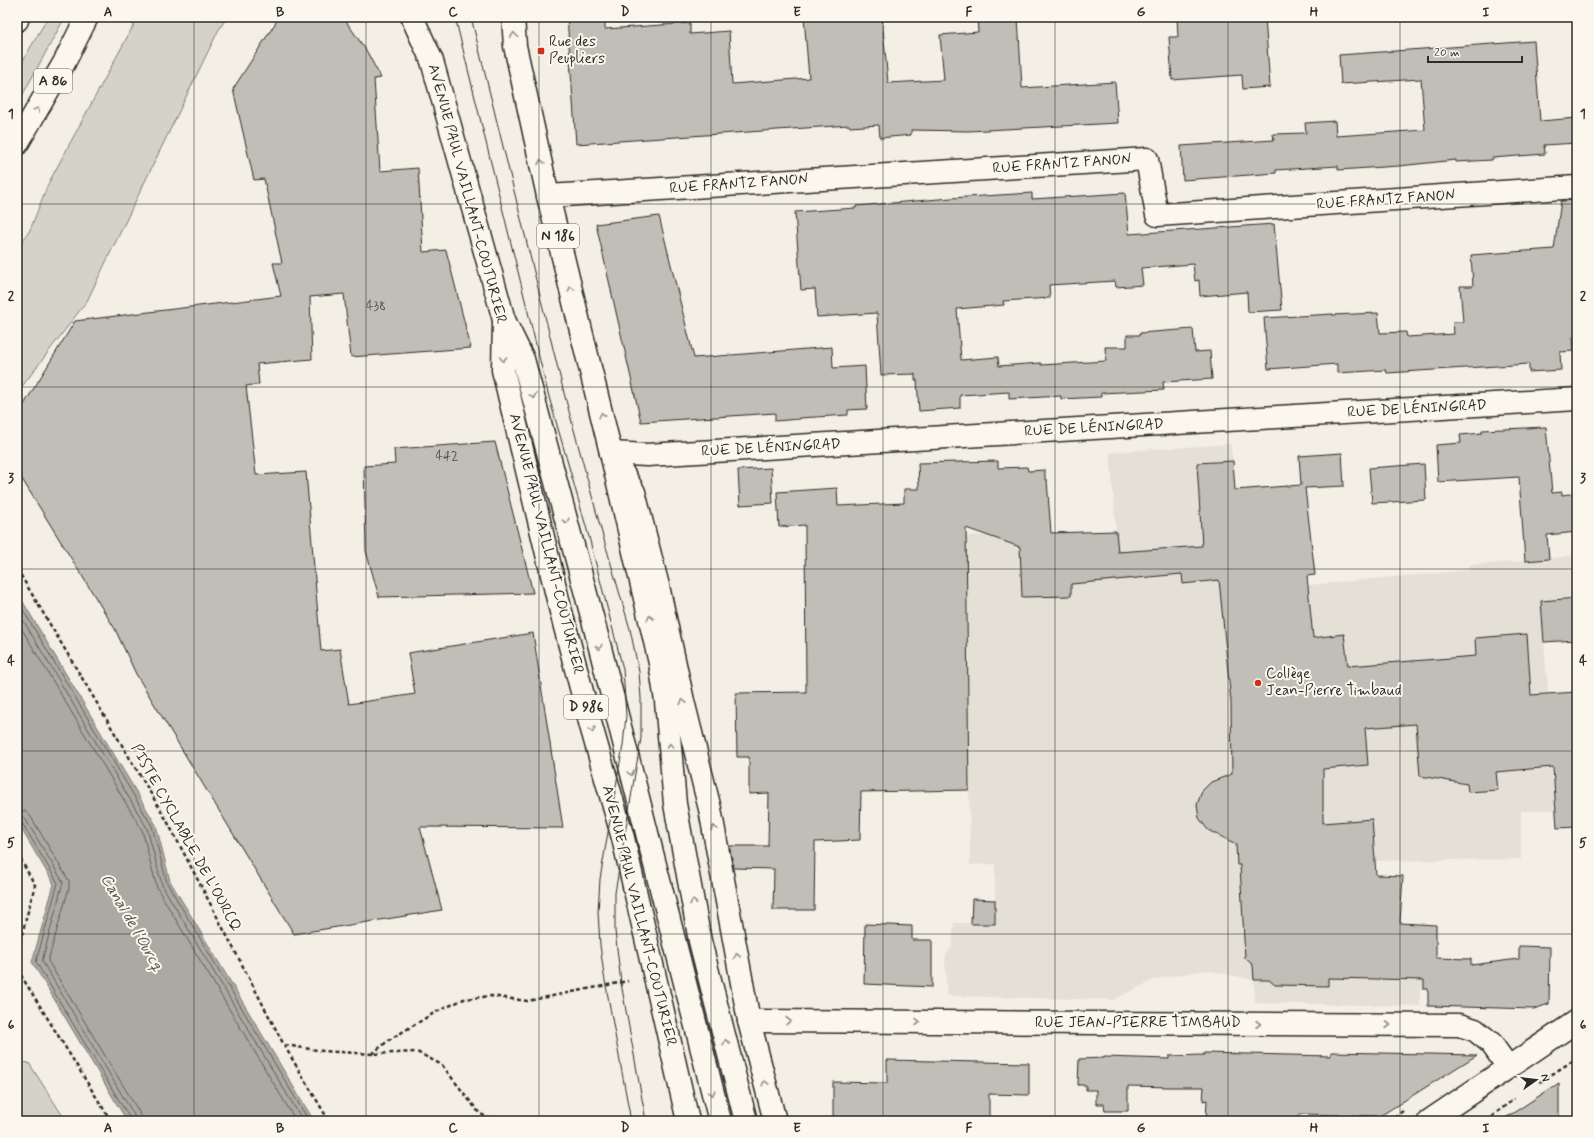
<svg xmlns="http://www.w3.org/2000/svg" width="1594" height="1138" font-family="Mynerve,sans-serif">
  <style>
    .built { fill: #e4e0d6 }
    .green { fill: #d5d2c9; stroke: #807e7a }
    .water { fill: #aca9a2; stroke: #787772 }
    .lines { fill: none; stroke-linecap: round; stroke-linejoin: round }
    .shore { stroke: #5f5d5b; stroke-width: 1 }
    .building { fill: #c0beb6; stroke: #2b2b2b }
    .minor-casing { stroke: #2b2b2b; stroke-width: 25 }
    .major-casing { stroke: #2b2b2b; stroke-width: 25 }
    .highway-casing { stroke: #2b2b2b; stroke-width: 25 }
    .path { stroke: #2b2b2b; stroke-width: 2.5; stroke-dasharray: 4 3; stroke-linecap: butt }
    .minor { stroke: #fbf7ec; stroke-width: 22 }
    .major { stroke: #fbf7ec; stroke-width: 22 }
    .highway { stroke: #fbf7ec; stroke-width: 22 }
    .tram { stroke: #2b2b2b; stroke-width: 1 }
    .oneway { stroke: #93918c }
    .grid { fill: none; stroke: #2b2b2b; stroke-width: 1; stroke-opacity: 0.55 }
    .poi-dot { fill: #c8321e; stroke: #fbf7ec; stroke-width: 1.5 }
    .labels { text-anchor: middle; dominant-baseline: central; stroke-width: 4; stroke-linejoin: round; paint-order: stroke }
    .number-label { font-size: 13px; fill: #50504e }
    .shield { fill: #fbf7ec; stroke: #696865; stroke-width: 1 }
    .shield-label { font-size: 14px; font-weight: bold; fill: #2b2b2b }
    .poi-label { font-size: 15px; fill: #2b2b2b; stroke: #fbf7ec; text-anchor: start }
    .street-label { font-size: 15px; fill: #2b2b2b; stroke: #fbf7ec }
    .water-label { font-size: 16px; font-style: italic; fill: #585755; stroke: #fbf7ec }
    .neatline { fill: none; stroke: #2b2b2b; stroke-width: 1.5 }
    .grid-label { font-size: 13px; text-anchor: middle; font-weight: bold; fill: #2b2b2b }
  </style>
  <rect width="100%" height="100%" fill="#f3efe4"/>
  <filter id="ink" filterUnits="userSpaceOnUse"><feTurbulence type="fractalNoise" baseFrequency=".025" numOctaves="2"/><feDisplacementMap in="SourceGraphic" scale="8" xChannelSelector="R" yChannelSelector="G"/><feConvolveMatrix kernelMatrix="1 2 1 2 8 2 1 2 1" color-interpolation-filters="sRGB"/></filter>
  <g filter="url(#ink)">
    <path class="built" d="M 1230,444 L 1233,461 L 1236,525 L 1308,585 L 1469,570 L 1468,565 L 1537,560 L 1577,555 L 1577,598 L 1541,601 L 1557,810 L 1521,811 L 1521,859 L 1375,861 L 1377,923 L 1425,925 L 1424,989 L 1420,988 L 1420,1006 L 1255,1003 L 1254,980 L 1207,970 L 1156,979 L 1113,1000 L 947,996 L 945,958 L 952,946 L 954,923 L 995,923 L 995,864 L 970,865 L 966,536 L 1116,531 L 1110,452 Z"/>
    <g class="green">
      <path d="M 48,17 L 65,17 L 17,105 L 17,71 Z"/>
      <path d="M 138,17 L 227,17 L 218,31 L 87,301 L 17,393 L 17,249 L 30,230 L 48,184 Z"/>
      <path d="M 17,1061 L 29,1063 L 66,1121 L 17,1121 Z"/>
    </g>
    <path class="water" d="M 17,592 L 156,825 L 170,881 L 314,1121 L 127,1121 L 32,962 L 54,884 L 17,822 Z"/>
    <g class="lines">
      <g class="shore">
        <path d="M 17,600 L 152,826 L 167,883 L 309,1121"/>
        <path d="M 17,610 L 147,828 L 162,885 L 303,1121"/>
        <path d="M 17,621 L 142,830 L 157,888 L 296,1121"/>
        <path d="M 17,810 L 25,811 L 31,817 L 69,881 L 69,888 L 48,961 L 139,1112 L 141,1121"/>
        <path d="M 17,816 L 23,817 L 26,820 L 63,882 L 42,961 L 134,1115 L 135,1121"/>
        <path d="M 17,821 L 22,823 L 58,883 L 36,962 L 129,1117 L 130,1121"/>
      </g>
    </g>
    <g class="building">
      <path d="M 308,17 L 343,17 L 366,50 L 381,78 L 374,79 L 380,171 L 418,168 L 423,252 L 446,250 L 471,348 L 351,357 L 344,294 L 310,297 L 312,359 L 257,364 L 259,384 L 246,386 L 256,475 L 306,472 L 321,651 L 340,649 L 349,704 L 415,694 L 408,653 L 533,633 L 563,828 L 420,827 L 442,910 L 294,934 L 136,674 L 115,629 L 17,471 L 17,416 L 75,321 L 281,296 L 273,263 L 282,263 L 264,179 L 254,180 L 233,89 L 278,19 Z"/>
      <path d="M 567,17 L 605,17 L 605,29 L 690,23 L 690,34 L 729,31 L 732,84 L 809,78 L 804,17 L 882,17 L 888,83 L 944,80 L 940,35 L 978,32 L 977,17 L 1018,17 L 1022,88 L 1115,82 L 1118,123 L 968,131 L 911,130 L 911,135 L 880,138 L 879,125 L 850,127 L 849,125 L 576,144 Z"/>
      <path d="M 1177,17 L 1265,17 L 1270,87 L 1243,89 L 1242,75 L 1172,80 L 1169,37 L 1178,37 Z"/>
      <path d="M 1534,41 L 1540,121 L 1577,118 L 1577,143 L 1544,145 L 1545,154 L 1492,158 L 1492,160 L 1456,162 L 1456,160 L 1399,166 L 1338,170 L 1338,166 L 1276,170 L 1276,173 L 1183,180 L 1181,146 L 1274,140 L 1273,134 L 1306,133 L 1305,123 L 1335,121 L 1336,136 L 1425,130 L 1421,79 L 1341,84 L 1339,55 Z"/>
      <path d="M 1032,193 L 1032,199 L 1125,193 L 1129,234 L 1274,224 L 1282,310 L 1248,312 L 1247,292 L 1200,296 L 1199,280 L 1195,281 L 1193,264 L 1141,268 L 1143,285 L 1116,287 L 1115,281 L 1049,285 L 1050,298 L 1003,301 L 1004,305 L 957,309 L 961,360 L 998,357 L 999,366 L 1041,363 L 1041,365 L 1106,361 L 1105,347 L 1127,347 L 1127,335 L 1140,335 L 1140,333 L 1193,329 L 1195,352 L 1210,351 L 1212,379 L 1163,382 L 1164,390 L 1101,393 L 1101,397 L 1061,399 L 1061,396 L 1009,399 L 1009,392 L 960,395 L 960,408 L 919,411 L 917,380 L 915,380 L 915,374 L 881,375 L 877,313 L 817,317 L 815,289 L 801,290 L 795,212 L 856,208 L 856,206 L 951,198 Z"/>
      <path d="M 1577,200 L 1577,336 L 1573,337 L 1574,351 L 1560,352 L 1561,370 L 1529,372 L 1529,364 L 1387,373 L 1386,370 L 1337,373 L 1337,364 L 1268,369 L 1264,318 L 1333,314 L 1332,315 L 1378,313 L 1380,333 L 1406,332 L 1407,337 L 1454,334 L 1453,322 L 1463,322 L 1460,286 L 1473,286 L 1471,255 L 1554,249 L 1561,201 Z"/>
      <path d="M 659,216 L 694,358 L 832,347 L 833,368 L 865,366 L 867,409 L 848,410 L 848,415 L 800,418 L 800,419 L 775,421 L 775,413 L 641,422 L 596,224 Z"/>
      <path d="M 1546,427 L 1552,493 L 1562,492 L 1562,495 L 1577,493 L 1577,532 L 1547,535 L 1549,559 L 1525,561 L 1519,477 L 1438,482 L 1436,445 L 1461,443 L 1460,435 L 1482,433 L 1482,430 Z"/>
      <path d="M 495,442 L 533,593 L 379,597 L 366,551 L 364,466 L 395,464 L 394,449 Z"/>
      <path d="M 1342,453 L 1344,486 L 1305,488 L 1315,575 L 1307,576 L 1313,638 L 1344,634 L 1348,666 L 1476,656 L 1475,638 L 1527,634 L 1531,695 L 1577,692 L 1577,827 L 1557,828 L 1553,767 L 1496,772 L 1498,790 L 1468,792 L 1467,784 L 1420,776 L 1416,724 L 1365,728 L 1368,765 L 1323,769 L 1323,823 L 1372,819 L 1376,875 L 1403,876 L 1400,923 L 1436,925 L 1436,958 L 1471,959 L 1471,965 L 1519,959 L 1519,946 L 1550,947 L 1549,1004 L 1534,1009 L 1428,1006 L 1428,989 L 1424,989 L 1424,980 L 1328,978 L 1328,986 L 1275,985 L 1269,980 L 1254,980 L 1253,965 L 1245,958 L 1240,865 L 1237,865 L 1236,844 L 1208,830 L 1199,818 L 1197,805 L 1202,791 L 1211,782 L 1232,774 L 1231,702 L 1219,580 L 1183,584 L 1182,574 L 1071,584 L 1071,596 L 1022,597 L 1020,547 L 966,528 L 969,790 L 861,792 L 860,840 L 815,842 L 814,910 L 773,910 L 774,869 L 734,868 L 729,846 L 768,846 L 769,793 L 749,794 L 749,757 L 737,757 L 736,693 L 806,692 L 805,525 L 779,527 L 777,492 L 837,488 L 838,506 L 904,503 L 904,489 L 919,489 L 918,463 L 998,461 L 998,468 L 1027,467 L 1028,471 L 1045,470 L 1045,480 L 1047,480 L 1051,533 L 1116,531 L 1118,552 L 1202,546 L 1197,463 L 1233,461 L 1235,490 L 1301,485 L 1299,456 Z"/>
      <path d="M 1424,464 L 1426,500 L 1372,503 L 1369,468 Z"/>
      <path d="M 771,468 L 773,503 L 740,505 L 738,470 Z"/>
      <path d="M 1577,598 L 1577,640 L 1544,642 L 1541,601 Z"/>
      <path d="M 972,899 L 995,900 L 995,924 L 971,924 Z"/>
      <path d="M 865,924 L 912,926 L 912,940 L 932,940 L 932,987 L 864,984 Z"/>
      <path d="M 1331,1052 L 1477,1055 L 1380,1116 L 1300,1114 L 1297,1121 L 1206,1121 L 1207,1100 L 1203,1101 L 1204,1087 L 1169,1087 L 1128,1086 L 1128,1111 L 1105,1111 L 1104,1104 L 1096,1104 L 1096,1090 L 1086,1090 L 1086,1085 L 1078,1085 L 1079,1059 L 1104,1058 L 1104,1057 L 1169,1059 L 1169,1056 L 1204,1055 L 1204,1053 L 1331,1056 Z"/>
      <path d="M 887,1060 L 1029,1063 L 1029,1095 L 989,1094 L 989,1121 L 833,1121 L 833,1082 L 887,1083 Z"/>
      <path d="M 1559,1083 L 1559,1121 L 1501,1121 Z"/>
    </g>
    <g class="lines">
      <g class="minor-casing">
        <g id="minor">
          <path d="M 548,196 L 1147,159 L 1157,215 L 1577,187"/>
          <path d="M 611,453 L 647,455 L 1577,399"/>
          <path d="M 749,1021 L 1459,1025 L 1475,1030 L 1491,1043 L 1508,1067"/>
        </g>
      </g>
      <g class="major-casing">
        <g id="major">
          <path d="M 412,17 L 432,61 L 504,320 L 503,370 L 559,604 L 591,726 L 623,838 L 688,1121"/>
          <path d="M 513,17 L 515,46 L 548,196 L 611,453 L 634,492 L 658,586 L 683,701 L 710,809 L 749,1021 L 775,1121"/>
          <path d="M 1429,1121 L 1577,1021"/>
        </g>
      </g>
      <g class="highway-casing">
        <g id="highway">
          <path d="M 17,20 L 18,17"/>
          <path d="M 17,144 L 64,63 L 87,17"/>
          <path d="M 504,320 L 523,359 L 594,624 L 720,1121"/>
          <path d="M 611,453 L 660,663 L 666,701 L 675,804 L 700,941 L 746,1121"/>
        </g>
      </g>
      <g class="path">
        <path d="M 17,569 L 166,819 L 284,1045 L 329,1121"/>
        <path d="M 17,853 L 35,885 L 17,953"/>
        <path d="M 17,969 L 111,1121"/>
        <path d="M 285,1045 L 323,1051 L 372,1054 L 417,1052 L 442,1065 L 480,1114 L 498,1121"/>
        <path d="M 372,1054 L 389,1040 L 434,1013 L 464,999 L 491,996 L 527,1001 L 628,981"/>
        <path d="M 1540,1082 L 1577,1058"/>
        <path d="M 1388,1121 L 1403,1111"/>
        <path d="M 1486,1121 L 1514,1099"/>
      </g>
      <use href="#minor" class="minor"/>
      <use href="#major" class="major"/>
      <use href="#highway" class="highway"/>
      <g class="tram">
        <path d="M 455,17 L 549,397 L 589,537 L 623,669 L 626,716 L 623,745 L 600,879 L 598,912 L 600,945 L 604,975 L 631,1121"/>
        <path d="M 471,17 L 564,393 L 602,533 L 630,629 L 639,672 L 641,698 L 641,738 L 615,893 L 615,931 L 621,983 L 646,1121"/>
      </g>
    </g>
    <defs><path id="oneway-chevron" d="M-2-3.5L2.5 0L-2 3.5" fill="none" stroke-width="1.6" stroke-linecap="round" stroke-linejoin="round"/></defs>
    <g class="oneway">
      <use href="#oneway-chevron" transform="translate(514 35) rotate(-95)"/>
      <use href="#oneway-chevron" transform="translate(37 110) rotate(-60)"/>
      <use href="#oneway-chevron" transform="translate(541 162) rotate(-102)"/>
      <use href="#oneway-chevron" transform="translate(571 289) rotate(-104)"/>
      <use href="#oneway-chevron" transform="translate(503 359) rotate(92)"/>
      <use href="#oneway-chevron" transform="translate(533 396) rotate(75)"/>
      <use href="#oneway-chevron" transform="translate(602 415) rotate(-104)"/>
      <use href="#oneway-chevron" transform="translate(566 521) rotate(75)"/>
      <use href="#oneway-chevron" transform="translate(650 618) rotate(-103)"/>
      <use href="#oneway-chevron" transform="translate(599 647) rotate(76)"/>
      <use href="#oneway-chevron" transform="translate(683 702) rotate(-103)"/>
      <use href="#oneway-chevron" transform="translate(592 730) rotate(75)"/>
      <use href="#oneway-chevron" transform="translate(670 746) rotate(-94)"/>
      <use href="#oneway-chevron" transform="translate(631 773) rotate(74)"/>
      <use href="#oneway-chevron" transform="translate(714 828) rotate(-100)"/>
      <use href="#oneway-chevron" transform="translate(693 902) rotate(-101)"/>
      <use href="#oneway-chevron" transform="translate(737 956) rotate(-100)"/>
      <use href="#oneway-chevron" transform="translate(788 1021)"/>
      <use href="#oneway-chevron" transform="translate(918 1022)"/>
      <use href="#oneway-chevron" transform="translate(1258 1024)"/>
      <use href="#oneway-chevron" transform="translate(1388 1025)"/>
      <use href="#oneway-chevron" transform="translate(726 1042) rotate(-104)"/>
      <use href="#oneway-chevron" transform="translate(765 1083) rotate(-104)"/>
      <use href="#oneway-chevron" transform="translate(712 1093) rotate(75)"/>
    </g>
  </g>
  <path class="grid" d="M 194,17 L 194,1121M 366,17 L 366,1121M 539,17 L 539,1121M 711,17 L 711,1121M 883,17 L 883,1121M 1055,17 L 1055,1121M 1228,17 L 1228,1121M 1400,17 L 1400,1121M 17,204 L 1577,204M 17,387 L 1577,387M 17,569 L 1577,569M 17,751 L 1577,751M 17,934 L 1577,934"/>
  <g class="poi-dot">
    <rect x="537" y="47" width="8" height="8" rx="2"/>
    <circle cx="1258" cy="683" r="4"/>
  </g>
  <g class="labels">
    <g class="number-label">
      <text x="376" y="306">438</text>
      <text x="447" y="456">442</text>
    </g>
    <g class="shield">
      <rect x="34" y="69" width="38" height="24" rx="3"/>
      <rect x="537" y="224" width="42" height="24" rx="3"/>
      <rect x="564" y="695" width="44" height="24" rx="3"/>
    </g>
    <g class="shield-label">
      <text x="53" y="81">A 86</text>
      <text x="558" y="236">N 186</text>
      <text x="586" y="707">D 986</text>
    </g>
    <g class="poi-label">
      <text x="549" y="42">Rue des<tspan x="549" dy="17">Peupliers</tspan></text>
      <text x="1266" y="674">Collège<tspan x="1266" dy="17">Jean-Pierre Timbaud</tspan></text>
    </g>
    <g class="street-label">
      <text transform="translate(1062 164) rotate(-4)">RUE FRANTZ FANON</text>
      <text transform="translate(739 184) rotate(-4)">RUE FRANTZ FANON</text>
      <text transform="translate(467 194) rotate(75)">AVENUE PAUL VAILLANT-COUTURIER</text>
      <text transform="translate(1386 200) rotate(-4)">RUE FRANTZ FANON</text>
      <text transform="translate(1417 409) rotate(-3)">RUE DE LÉNINGRAD</text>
      <text transform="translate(1094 428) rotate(-3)">RUE DE LÉNINGRAD</text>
      <text transform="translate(771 448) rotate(-3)">RUE DE LÉNINGRAD</text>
      <text transform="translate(546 544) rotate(76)">AVENUE PAUL VAILLANT-COUTURIER</text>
      <text transform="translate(186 838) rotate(61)">PISTE CYCLABLE DE L'OURCQ</text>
      <text transform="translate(639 916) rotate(76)">AVENUE PAUL VAILLANT-COUTURIER</text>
      <text x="1138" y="1023">RUE JEAN-PIERRE TIMBAUD</text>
    </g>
    <g class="water-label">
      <text transform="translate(132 923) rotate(60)">Canal de l'Ourcq</text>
    </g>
  </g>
  <rect width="1594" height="1138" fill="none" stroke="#fbf7ec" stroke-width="44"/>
  <g transform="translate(1536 1080) rotate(76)" stroke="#fbf7ec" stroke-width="3" paint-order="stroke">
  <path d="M0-3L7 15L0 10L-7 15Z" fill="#2b2b2b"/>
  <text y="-6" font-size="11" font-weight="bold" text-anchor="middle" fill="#2b2b2b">N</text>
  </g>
  <path d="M1428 56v6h94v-6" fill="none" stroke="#2b2b2b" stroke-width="2"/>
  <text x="1434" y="56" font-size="12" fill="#2b2b2b" stroke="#fbf7ec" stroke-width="3" paint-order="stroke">20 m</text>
  <rect x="22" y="22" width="1550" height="1094" class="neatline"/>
  <g class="grid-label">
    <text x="108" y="16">A</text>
    <text x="280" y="16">B</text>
    <text x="453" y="16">C</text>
    <text x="625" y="16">D</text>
    <text x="797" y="16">E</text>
    <text x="969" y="16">F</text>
    <text x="1141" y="16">G</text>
    <text x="1314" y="16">H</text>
    <text x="1486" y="16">I</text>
    <text x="11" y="118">1</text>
    <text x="1583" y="118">1</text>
    <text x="11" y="300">2</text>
    <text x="1583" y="300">2</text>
    <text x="11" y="482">3</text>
    <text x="1583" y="482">3</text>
    <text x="11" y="665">4</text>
    <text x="1583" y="665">4</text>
    <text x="11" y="847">5</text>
    <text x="1583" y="847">5</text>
    <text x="11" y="1029">6</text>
    <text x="1583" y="1029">6</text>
    <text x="108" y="1132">A</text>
    <text x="280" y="1132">B</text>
    <text x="453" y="1132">C</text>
    <text x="625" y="1132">D</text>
    <text x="797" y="1132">E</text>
    <text x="969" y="1132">F</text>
    <text x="1141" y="1132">G</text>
    <text x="1314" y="1132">H</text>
    <text x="1486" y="1132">I</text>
  </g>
</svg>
